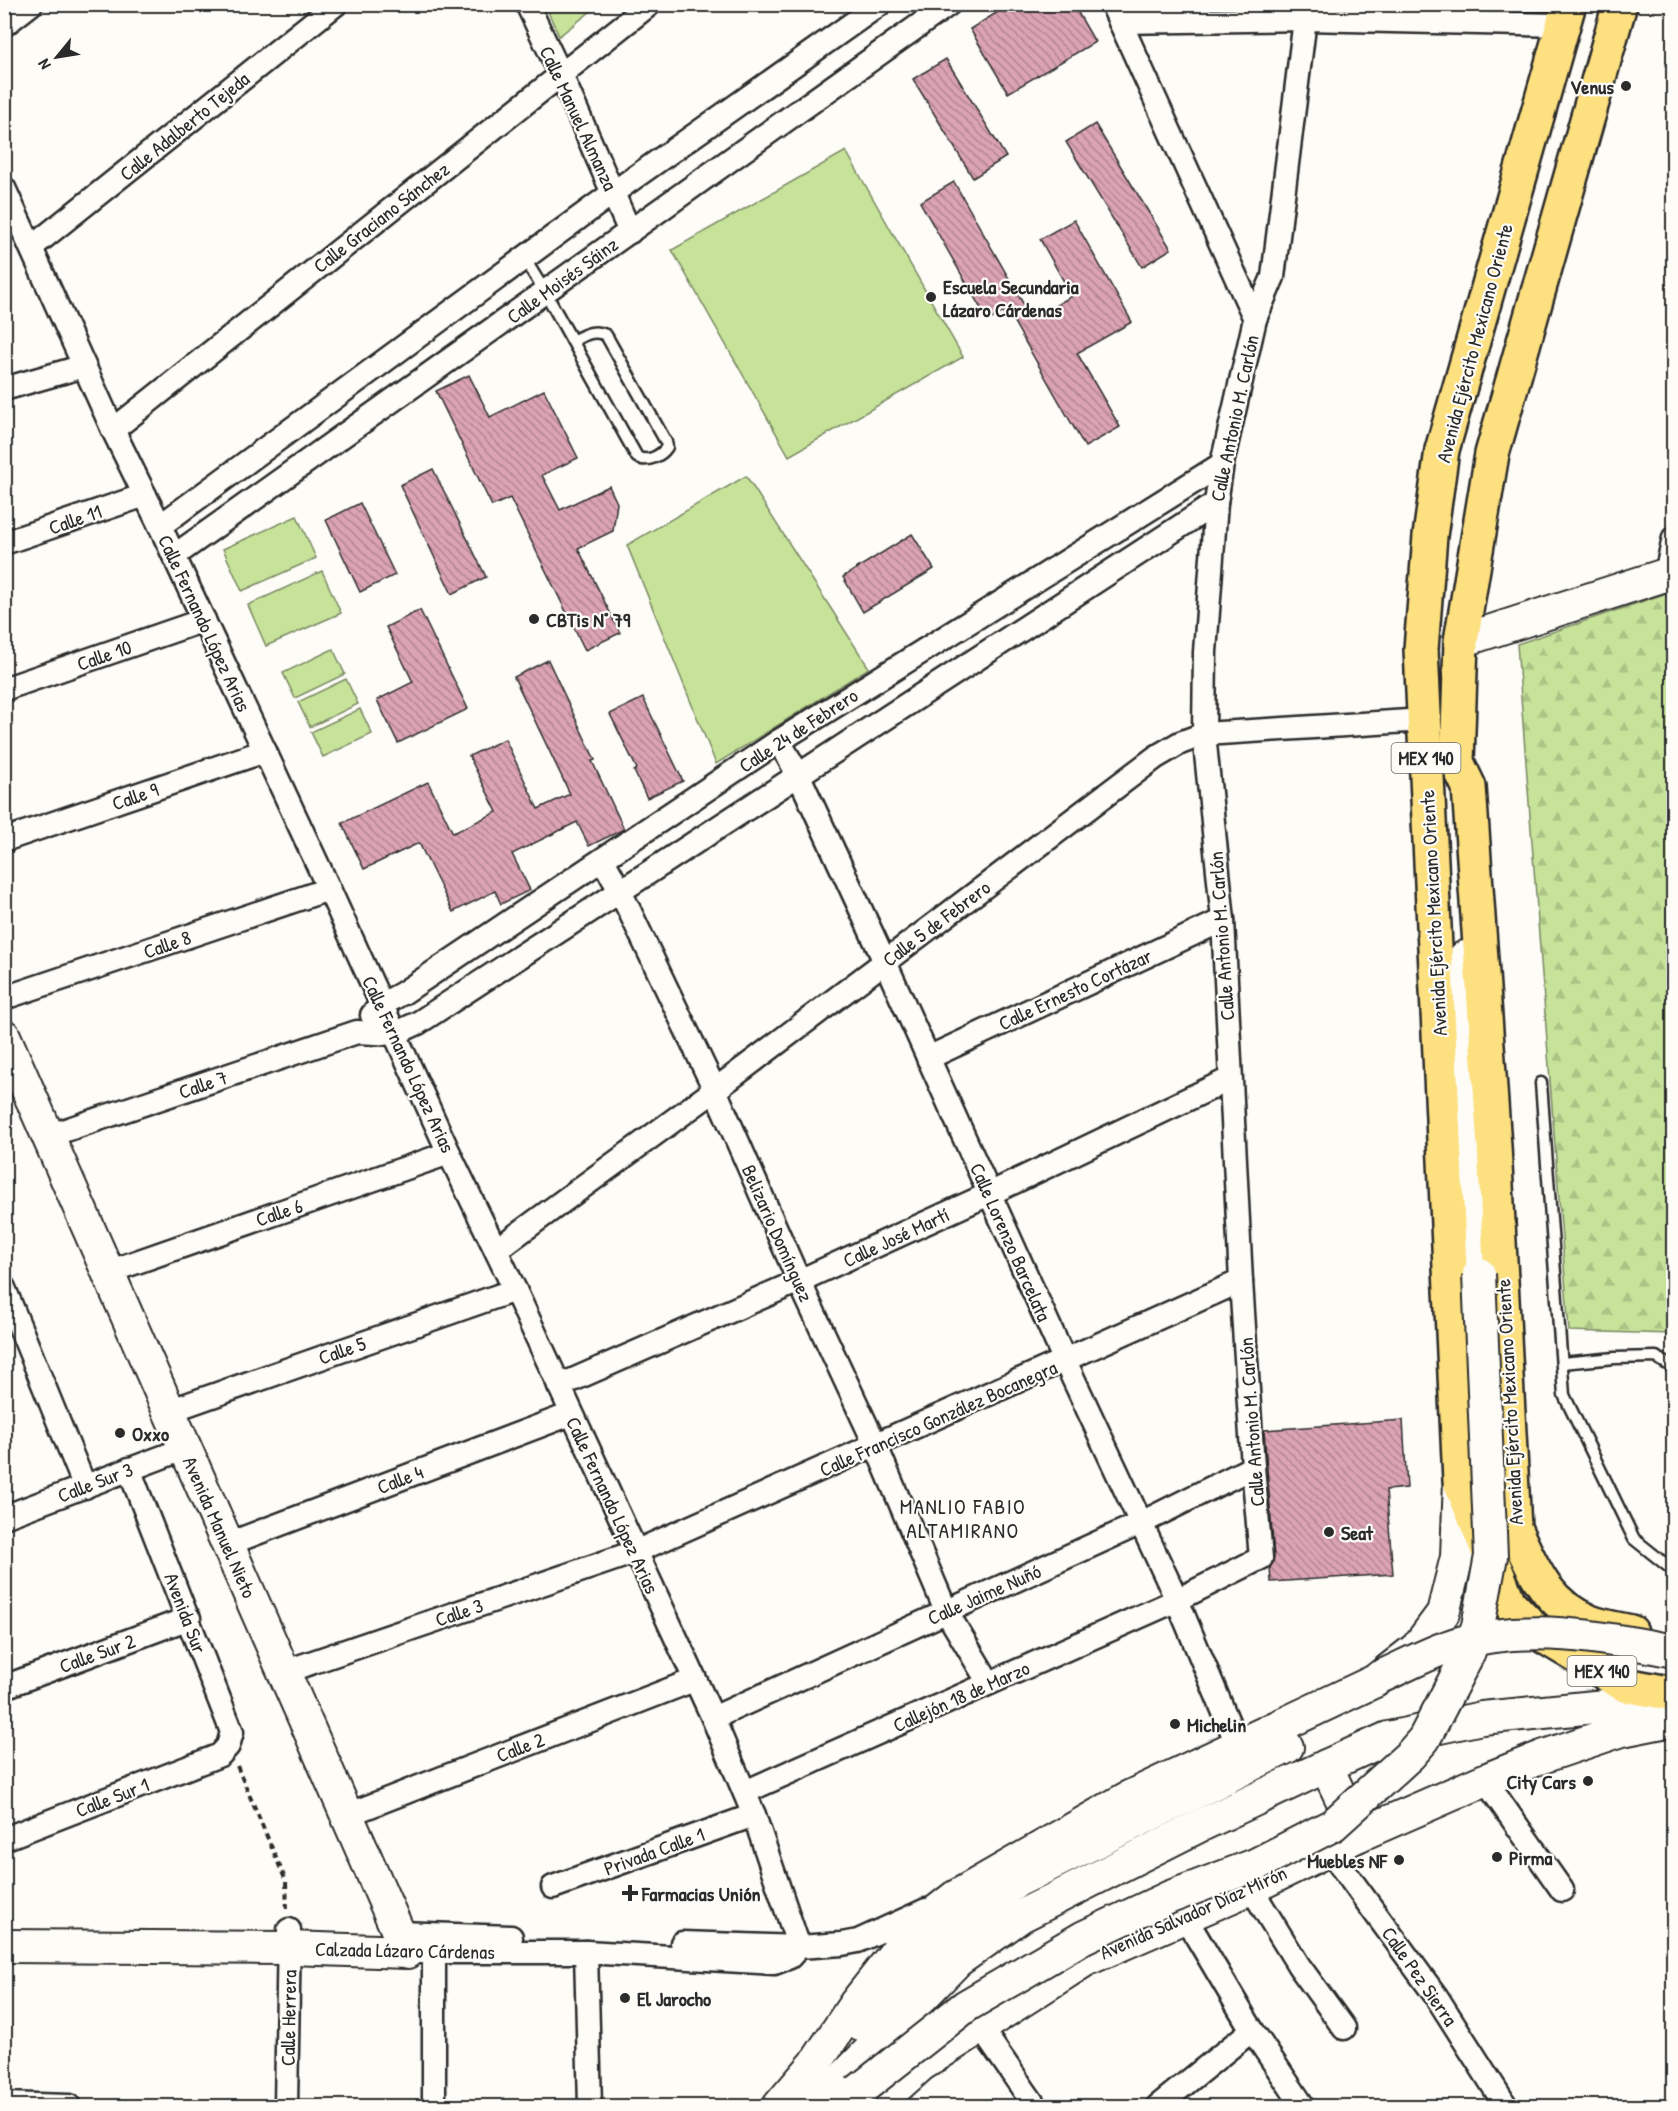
<svg xmlns="http://www.w3.org/2000/svg" width="1678" height="2111" font-family="'Patrick Hand',sans-serif">
  <style>
    .forest { fill: url(#forest-firs); stroke: #798762; stroke-width: 1.5 }
    .pitch { fill: #c7e39a; stroke: #798762; stroke-width: 1.5 }
    .building { fill: url(#building-back-hatch); stroke: #2b2b2b; stroke-width: 1.5 }
    .lines { fill: none; stroke-linecap: round; stroke-linejoin: round }
    .lane-casing { stroke: #2b2b2b; stroke-width: 15 }
    .street-casing { stroke: #2b2b2b; stroke-width: 27 }
    .secondary-casing { stroke: #2b2b2b; stroke-width: 36 }
    .primary-casing { stroke: #2b2b2b; stroke-width: 38 }
    .path { stroke: #2b2b2b; stroke-width: 4; stroke-dasharray: 6 4.5; stroke-linecap: butt }
    .lane { stroke: #fdfcf7; stroke-width: 10 }
    .street { stroke: #fdfcf7; stroke-width: 22 }
    .secondary { stroke: #fdfcf7; stroke-width: 32 }
    .primary { stroke: #fde080; stroke-width: 33 }
    .secondary-bridge-casing { stroke: #2b2b2b; stroke-width: 36; stroke-linecap: butt }
    .secondary-bridge { stroke: #fdfcf7; stroke-width: 32 }
    .poi-dot { fill: #2b2b2b; stroke: #fdfcf7; stroke-width: 2 }
    .labels { text-anchor: middle; dominant-baseline: central; stroke-width: 4.5; stroke-linejoin: round; paint-order: stroke }
    .shield { fill: #fdfcf7; stroke: #6a6a68; stroke-width: 1.5 }
    .shield-label { font-size: 18px; font-weight: bold; fill: #2b2b2b }
    .poi-label { font-size: 20px; font-weight: bold; fill: #2b2b2b; stroke: #fdfcf7; text-anchor: start }
    .street-label { font-size: 20px; fill: #2b2b2b; stroke: #fdfcf7 }
    .neighbourhood-label { font-size: 21px; letter-spacing: 1.5px; fill: #2b2b2b; stroke: #fdfcf7 }
  </style>
  <defs>
    <pattern id="forest-firs" width="22" height="20" patternUnits="userSpaceOnUse" patternTransform="scale(1.5)"><rect width="22" height="20" fill="#c7e39a"/><path d="M5 1l3.5 6h-7zM16 11l3.5 6h-7z" fill="#abc385"/></pattern>
    <pattern id="building-back-hatch" width="6" height="6" patternUnits="userSpaceOnUse" patternTransform="scale(1.5)"><rect width="6" height="6" fill="#dba3b4"/><path d="M-1 5l2 2M0 0l6 6M5-1l2 2" fill="none" stroke="#b28593"/></pattern>
  </defs>
  <rect width="100%" height="100%" fill="#fdfcf7"/>
  <filter id="ink" filterUnits="userSpaceOnUse"><feTurbulence type="fractalNoise" baseFrequency=".0167" numOctaves="2"/><feDisplacementMap in="SourceGraphic" scale="12" xChannelSelector="R" yChannelSelector="G"/><feConvolveMatrix kernelMatrix="1 2 1 2 8 2 1 2 1" color-interpolation-filters="sRGB"/></filter>
  <g filter="url(#ink)">
    <path class="forest" d="M 1673,591 L 1673,1334 L 1569,1331 L 1517,644 Z"/>
    <g class="pitch">
      <path d="M 545,5 L 599,5 L 559,36 Z"/>
      <path d="M 846,151 L 963,357 L 789,456 L 672,250 Z"/>
      <path d="M 746,476 L 869,668 L 716,764 L 627,545 Z"/>
      <path d="M 297,516 L 316,558 L 242,591 L 223,549 Z"/>
      <path d="M 322,571 L 341,613 L 266,646 L 248,605 Z"/>
      <path d="M 333,649 L 345,674 L 295,698 L 283,673 Z"/>
      <path d="M 346,679 L 358,704 L 310,727 L 298,702 Z"/>
      <path d="M 360,709 L 372,734 L 323,757 L 311,732 Z"/>
    </g>
    <g class="building">
      <path d="M 1011,4 L 1073,4 L 1095,42 L 1008,93 L 970,29 Z"/>
      <path d="M 946,59 L 1006,157 L 973,178 L 913,79 Z"/>
      <path d="M 1095,124 L 1171,249 L 1142,267 L 1066,142 Z"/>
      <path d="M 954,182 L 1032,319 L 1072,296 L 1040,239 L 1074,220 L 1132,322 L 1077,353 L 1120,427 L 1085,447 L 1007,310 L 988,321 L 920,202 Z"/>
      <path d="M 469,375 L 490,417 L 544,390 L 578,458 L 542,475 L 560,510 L 609,486 L 617,503 L 613,531 L 578,548 L 620,633 L 585,650 L 510,498 L 492,506 L 436,391 Z"/>
      <path d="M 433,469 L 486,577 L 452,594 L 400,485 Z"/>
      <path d="M 360,503 L 395,575 L 360,592 L 326,520 Z"/>
      <path d="M 912,534 L 934,569 L 863,612 L 843,577 Z"/>
      <path d="M 420,610 L 468,709 L 398,743 L 377,700 L 413,682 L 386,627 Z"/>
      <path d="M 548,660 L 595,760 L 592,761 L 624,829 L 589,846 L 577,822 L 512,854 L 530,890 L 501,904 L 495,891 L 453,912 L 419,843 L 364,869 L 342,823 L 428,782 L 453,833 L 497,812 L 469,756 L 505,739 L 538,809 L 570,794 L 514,677 Z"/>
      <path d="M 643,698 L 683,781 L 647,798 L 634,771 L 637,769 L 610,714 Z"/>
      <path d="M 1403,1420 L 1407,1488 L 1386,1490 L 1393,1574 L 1271,1582 L 1270,1567 L 1274,1557 L 1264,1430 Z"/>
    </g>
    <g class="lines">
      <g class="lane-casing">
        <g id="lane">
          <path d="M 524,258 L 545,292 L 637,457 C 647,463 661,456 667,447 L 666,442 L 606,335 C 593,329 584,335 572,341"/>
          <path d="M 1541,1083 L 1564,1395 L 1634,1539 L 1674,1571"/>
          <path d="M 1562,1363 L 1615,1358 L 1656,1357 L 1674,1368"/>
        </g>
      </g>
      <g class="street-casing">
        <g id="street">
          <path d="M 527,4 L 561,75 L 630,232"/>
          <path d="M 1112,4 L 1255,319"/>
          <path d="M 1120,22 L 1305,19 L 1563,25"/>
          <path d="M 4,25 L 31,4"/>
          <path d="M 4,188 L 113,430 L 160,526 L 329,889 L 449,1153 L 515,1290 L 713,1718 L 754,1815 L 799,1947 L 790,1957 L 774,1963 L 586,1952 L 407,1952"/>
          <path d="M 32,247 L 336,4"/>
          <path d="M 4,389 L 84,366"/>
          <path d="M 113,430 L 650,4"/>
          <path d="M 160,526 L 614,192 L 880,4"/>
          <path d="M 4,543 L 145,495"/>
          <path d="M 174,556 L 949,4"/>
          <path d="M 1666,574 L 1674,538"/>
          <path d="M 4,689 L 204,620"/>
          <path d="M 779,741 L 799,776 L 885,962 L 1065,1361 L 1177,1600 L 1238,1746"/>
          <path d="M 4,840 L 265,751"/>
          <path d="M 603,860 L 620,891 L 715,1090 L 799,1281 L 876,1446 L 946,1611 L 989,1683"/>
          <path d="M 4,998 L 329,889"/>
          <path d="M 372,1015 L 381,1005 L 403,993 L 779,741 L 1222,464"/>
          <path d="M 928,1058 L 1223,920"/>
          <path d="M 48,1136 L 357,1032 L 394,1034 L 418,1023 L 1216,503"/>
          <path d="M 496,1250 L 715,1090 L 1156,757 L 1180,743 L 1204,734 L 1424,720"/>
          <path d="M 108,1272 L 449,1153"/>
          <path d="M 4,1288 L 85,1487"/>
          <path d="M 559,1386 L 799,1281 L 989,1194 L 1230,1079"/>
          <path d="M 169,1411 L 515,1290"/>
          <path d="M 4,1517 L 186,1448"/>
          <path d="M 228,1544 L 571,1414"/>
          <path d="M 284,1672 L 635,1552 L 1241,1281"/>
          <path d="M 4,1687 L 189,1618"/>
          <path d="M 713,1718 L 1141,1523 L 1253,1467"/>
          <path d="M 1485,1780 L 1562,1890"/>
          <path d="M 745,1792 L 1177,1600 L 1261,1558 L 1253,1467 L 1241,1281 L 1223,920 L 1204,734 L 1205,652 L 1216,503 L 1222,464 L 1255,319 L 1273,277 L 1305,19"/>
          <path d="M 347,1815 L 694,1680"/>
          <path d="M 4,1839 L 220,1755 L 228,1746 L 232,1732 L 129,1469"/>
          <path d="M 1329,1850 L 1436,1996 L 1506,2106"/>
          <path d="M 553,1887 L 754,1815"/>
          <path d="M 1251,1888 L 1299,1966 L 1344,2028"/>
          <path d="M 1185,1917 L 1252,2030 L 1303,2106"/>
          <path d="M 399,1933 L 511,1937"/>
          <path d="M 434,1935 L 434,2106"/>
          <path d="M 682,1943 L 799,1947 L 842,1944 L 858,1941 L 926,1910"/>
          <path d="M 586,1952 L 590,2106"/>
          <path d="M 981,2028 L 1035,2106"/>
          <path d="M 4,2104 L 69,2106"/>
          <path d="M 286,2106 L 289,1930"/>
          <path d="M 1158,2106 L 1252,2030"/>
        </g>
      </g>
      <g class="secondary-casing">
        <g id="secondary">
          <path d="M 1461,641 L 1674,572"/>
          <path d="M 1465,957 L 1479,1274"/>
          <path d="M 4,1036 L 407,1952 L 289,1948 L 4,1946"/>
          <path d="M 1326,1766 L 1359,1835"/>
          <path d="M 861,2025 L 954,1926 L 1017,1881 L 1287,1747"/>
          <path d="M 779,2106 L 815,2064 L 855,2004 L 914,1929 L 955,1897 L 1129,1797 L 1375,1681 L 1417,1648 L 1443,1613 L 1457,1557 L 1460,1481"/>
          <path d="M 816,2106 L 957,1961 L 1021,1916 L 1201,1825 L 1326,1766 L 1388,1738 L 1482,1718 L 1615,1705 L 1674,1713"/>
          <path d="M 875,2106 L 921,2065 L 1085,1960 L 1251,1888 L 1359,1835 L 1485,1780 L 1542,1757 L 1622,1730 L 1667,1721"/>
        </g>
      </g>
      <g class="primary-casing">
        <g id="primary">
          <path d="M 1569,4 L 1442,450 L 1430,536 L 1421,649 L 1460,1481 L 1509,1603 L 1537,1632 L 1625,1685 L 1674,1694"/>
          <path d="M 1620,4 L 1492,454 L 1461,641 L 1457,762 L 1469,787 L 1494,1146 L 1514,1528 C 1533,1569 1546,1604 1590,1622 C 1603,1627 1618,1629 1631,1632"/>
        </g>
      </g>
      <path class="path" d="M 237,1766 L 286,1881 L 287,1911"/>
      <use href="#lane" class="lane"/>
      <use href="#street" class="street"/>
      <use href="#secondary" class="secondary"/>
      <use href="#primary" class="primary"/>
      <g class="secondary-bridge-casing">
        <g id="secondary-bridge">
          <path d="M 1380,1677 C 1405,1666 1430,1652 1456,1644 C 1527,1623 1603,1637 1674,1651"/>
          <path d="M 857,2092 L 966,2006 L 1084,1937 L 1170,1897 L 1255,1865 L 1333,1825 L 1410,1755 L 1424,1739 L 1468,1654 L 1478,1626 L 1491,1556 L 1479,1274"/>
        </g>
      </g>
      <use href="#secondary-bridge" class="secondary-bridge"/>
    </g>
  </g>
  <g class="poi-dot">
    <circle cx="1626" cy="86" r="6"/>
    <circle cx="931" cy="297" r="6"/>
    <circle cx="534" cy="619" r="6"/>
    <circle cx="120" cy="1433" r="6"/>
    <circle cx="1329" cy="1532" r="6"/>
    <circle cx="1175" cy="1724" r="6"/>
    <circle cx="1588" cy="1781" r="6"/>
    <circle cx="1497" cy="1857" r="6"/>
    <circle cx="1399" cy="1860" r="6"/>
    <path d="M627 1884h6v6h6v6h-6v6h-6v-6h-6v-6h6z"/>
    <circle cx="625" cy="1998" r="6"/>
  </g>
  <g class="labels">
    <g class="shield">
      <rect x="1391.5" y="743" width="69" height="30" rx="4.5"/>
      <rect x="1567.5" y="1656" width="69" height="30" rx="4.5"/>
    </g>
    <g class="shield-label">
      <text x="1426" y="758">MEX 140</text>
      <text x="1602" y="1671">MEX 140</text>
    </g>
    <g class="poi-label">
      <text x="1614" y="86" text-anchor="end">Venus</text>
      <text x="943" y="286">Escuela Secundaria<tspan x="943" dy="23">Lázaro Cárdenas</tspan></text>
      <text x="546" y="619">CBTis N° 79</text>
      <text x="132" y="1433">Oxxo</text>
      <text x="1341" y="1532">Seat</text>
      <text x="1187" y="1724">Michelin</text>
      <text x="1576" y="1781" text-anchor="end">City Cars</text>
      <text x="1509" y="1857">Pirma</text>
      <text x="1387" y="1860" text-anchor="end">Muebles NF</text>
      <text x="642" y="1893">Farmacias Unión</text>
      <text x="637" y="1998">El Jarocho</text>
    </g>
    <g class="street-label">
      <text transform="translate(579 118) rotate(65)">Calle Manuel Almanza</text>
      <text transform="translate(184 126) rotate(-39)">Calle Adalberto Tejeda</text>
      <text transform="translate(381 217) rotate(-38)">Calle Graciano Sánchez</text>
      <text transform="translate(562 280) rotate(-36)">Calle Moisés Sáinz</text>
      <text transform="translate(1474 343) rotate(-75)">Avenida Ejército Mexicano Oriente</text>
      <text transform="translate(1234 418) rotate(-78)">Calle Antonio M. Carlón</text>
      <text transform="translate(75 519) rotate(-19)">Calle 11</text>
      <text transform="translate(205 623) rotate(65)">Calle Fernando López Arias</text>
      <text transform="translate(104 655) rotate(-19)">Calle 10</text>
      <text transform="translate(798 730) rotate(-33)">Calle 24 de Febrero</text>
      <text transform="translate(135 796) rotate(-19)">Calle 9</text>
      <text transform="translate(1433 913) rotate(-93)">Avenida Ejército Mexicano Oriente</text>
      <text transform="translate(936 923) rotate(-37)">Calle 5 de Febrero</text>
      <text transform="translate(1221 936) rotate(-94)">Calle Antonio M. Carlón</text>
      <text transform="translate(167 944) rotate(-19)">Calle 8</text>
      <text transform="translate(1075 989) rotate(-25)">Calle Ernesto Cortázar</text>
      <text transform="translate(409 1064) rotate(65)">Calle Fernando López Arias</text>
      <text transform="translate(203 1084) rotate(-19)">Calle 7</text>
      <text transform="translate(279 1212) rotate(-19)">Calle 6</text>
      <text transform="translate(778 1233) rotate(66)">Belizario Domínguez</text>
      <text transform="translate(896 1237) rotate(-25)">Calle José Martí</text>
      <text transform="translate(1011 1242) rotate(66)">Calle Lorenzo Barcelata</text>
      <text transform="translate(342 1350) rotate(-19)">Calle 5</text>
      <text transform="translate(1509 1402) rotate(-93)">Avenida Ejército Mexicano Oriente</text>
      <text transform="translate(938 1418) rotate(-24)">Calle Francisco González Bocanegra</text>
      <text transform="translate(1251 1422) rotate(-94)">Calle Antonio M. Carlón</text>
      <text transform="translate(400 1479) rotate(-21)">Calle 4</text>
      <text transform="translate(95 1482) rotate(-21)">Calle Sur 3</text>
      <text transform="translate(613 1505) rotate(65)">Calle Fernando López Arias</text>
      <text transform="translate(220 1527) rotate(66)">Avenida Manuel Nieto</text>
      <text transform="translate(984 1594) rotate(-24)">Calle Jaime Nuñó</text>
      <text transform="translate(459 1612) rotate(-19)">Calle 3</text>
      <text transform="translate(186 1613) rotate(69)">Avenida Sur</text>
      <text transform="translate(97 1653) rotate(-20)">Calle Sur 2</text>
      <text transform="translate(961 1696) rotate(-24)">Callejón 18 de Marzo</text>
      <text transform="translate(520 1747) rotate(-21)">Calle 2</text>
      <text transform="translate(112 1797) rotate(-21)">Calle Sur 1</text>
      <text transform="translate(654 1851) rotate(-20)">Privada Calle 1</text>
      <text transform="translate(1193 1912) rotate(-24)">Avenida Salvador Díaz Mirón</text>
      <text transform="translate(405 1950) rotate(1)">Calzada Lázaro Cárdenas</text>
      <text transform="translate(1420 1976) rotate(55)">Calle Pez Sierra</text>
      <text transform="translate(288 2018) rotate(-89)">Calle Herrera</text>
    </g>
    <g class="neighbourhood-label">
      <text x="963" y="1506">MANLIO FABIO<tspan x="963" dy="24">ALTAMIRANO</tspan></text>
    </g>
  </g>
  <rect width="1678" height="2111" fill="none" stroke="#fdfcf7" stroke-width="24"/>
  <rect x="12" y="12" width="1654" height="2087" fill="none" stroke="#2b2b2b" stroke-width="2" filter="url(#ink)"/>
  <g transform="translate(57 57) rotate(240)" stroke="#fdfcf7" stroke-width="4.5" paint-order="stroke">
  <path d="M0-4.5L10 22L0 15L-10 22Z" fill="#2b2b2b"/>
  <text y="-9" font-size="16" font-weight="bold" text-anchor="middle" fill="#2b2b2b">N</text>
  </g>
</svg>
